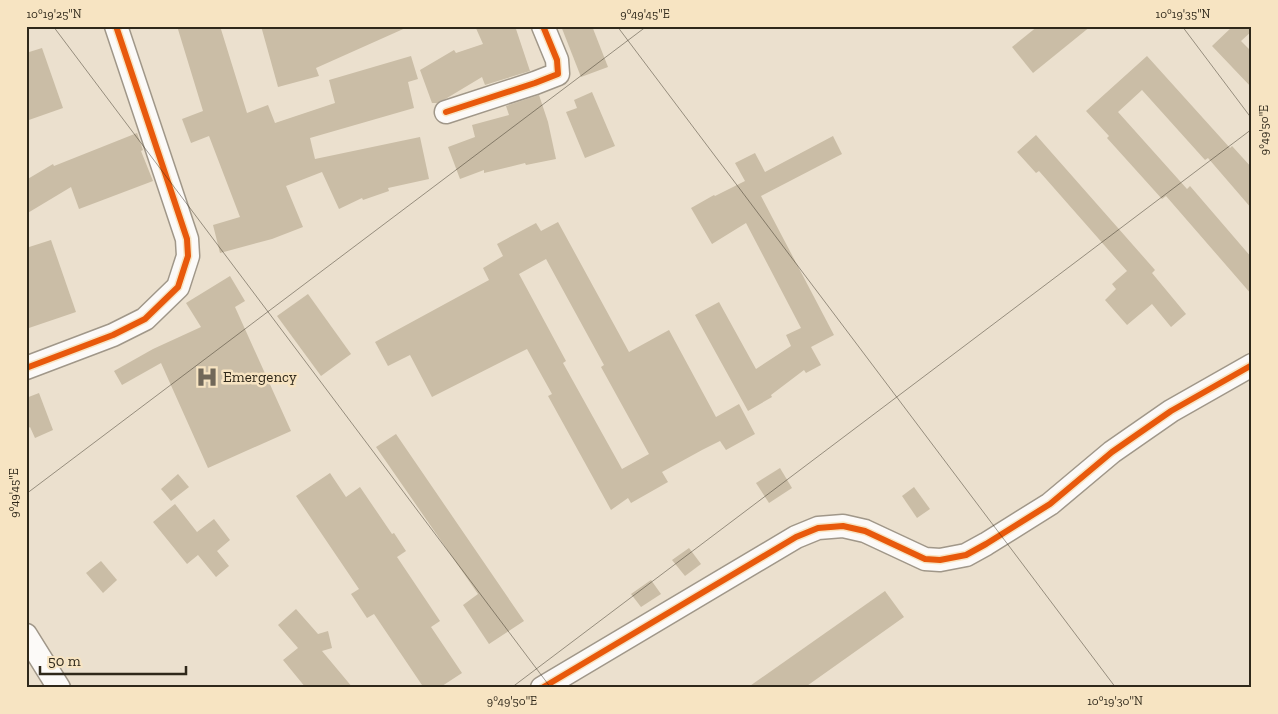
<svg xmlns="http://www.w3.org/2000/svg" width="1278" height="714" font-family="'Zilla Slab',serif">
  <style>
    .building { fill: #cabda6; fill-rule: evenodd }
    .lines { fill: none; stroke-linecap: round; stroke-linejoin: round }
    .street-casing { stroke: #a09789; stroke-width: 25 }
    .street { stroke: #fcfaf8; stroke-width: 22 }
    .cycleway-casing { stroke: #f7e4c2; stroke-width: 9 }
    .cycleway { stroke: #e8590c; stroke-width: 6 }
    .ticks { fill: none; stroke: #2f281a; stroke-width: 1; stroke-opacity: 0.45 }
    .labels { text-anchor: middle; dominant-baseline: central; stroke-width: 5; stroke-linejoin: round; paint-order: stroke }
    .poi-label { font-size: 15px; fill: #2f281a; stroke: #f7e4c2; text-anchor: start }
    .neatline { fill: none; stroke: #2f281a; stroke-width: 2 }
    .ticks-label { font-size: 12px; text-anchor: middle; fill: #2f281a }
  </style>
  <rect width="100%" height="100%" fill="#ebe0ce"/>
  <g class="building">
    <path d="M 177,26 L 220,26 L 247,113 L 268,105 L 275,123 L 335,103 L 329,80 L 411,56 L 418,79 L 408,82 L 414,108 L 310,138 L 315,159 L 420,137 L 429,179 L 388,188 L 389,191 L 363,200 L 362,198 L 339,209 L 322,172 L 286,186 L 303,227 L 272,239 L 220,253 L 213,225 L 240,217 L 209,136 L 191,143 L 182,119 L 203,111 Z"/>
    <path d="M 261,26 L 410,26 L 316,68 L 319,76 L 278,87 Z"/>
    <path d="M 475,26 L 515,26 L 530,71 L 485,85 L 482,77 L 447,98 L 437,103 L 432,103 L 420,70 L 454,50 L 456,53 L 483,44 Z"/>
    <path d="M 561,26 L 592,26 L 608,67 L 581,77 Z"/>
    <path d="M 1038,26 L 1091,26 L 1033,73 L 1012,47 Z"/>
    <path d="M 1233,26 L 1252,26 L 1252,31 L 1241,41 L 1252,52 L 1252,88 L 1212,46 Z"/>
    <path d="M 42,48 L 63,108 L 26,121 L 26,53 Z"/>
    <path d="M 1147,56 L 1230,148 L 1232,146 L 1252,168 L 1252,209 L 1208,158 L 1205,160 L 1142,90 L 1118,112 L 1187,189 L 1190,186 L 1252,258 L 1252,295 L 1166,196 L 1162,199 L 1107,138 L 1109,136 L 1086,111 Z"/>
    <path d="M 592,92 L 615,146 L 585,158 L 566,112 L 577,108 L 574,100 Z"/>
    <path d="M 539,95 L 548,122 L 556,159 L 526,165 L 525,163 L 484,173 L 484,170 L 460,179 L 448,147 L 475,137 L 472,125 L 509,115 L 506,106 Z"/>
    <path d="M 137,133 L 143,150 L 141,151 L 153,181 L 79,209 L 71,187 L 26,214 L 26,180 L 53,164 L 54,166 Z"/>
    <path d="M 1036,135 L 1155,270 L 1152,273 L 1186,314 L 1171,327 L 1152,304 L 1127,325 L 1105,300 L 1116,289 L 1112,284 L 1127,271 L 1039,171 L 1036,173 L 1017,152 Z"/>
    <path d="M 833,136 L 842,154 L 761,196 L 834,335 L 811,347 L 821,365 L 806,373 L 804,370 L 771,395 L 772,397 L 748,411 L 695,315 L 719,302 L 756,369 L 791,346 L 786,335 L 801,328 L 746,223 L 712,244 L 691,208 L 714,195 L 715,196 L 745,181 L 735,163 L 755,153 L 765,172 Z"/>
    <path d="M 558,222 L 629,352 L 669,330 L 716,417 L 739,404 L 755,434 L 726,450 L 720,441 L 702,450 L 662,472 L 668,482 L 631,503 L 628,498 L 611,510 L 548,396 L 552,394 L 527,349 L 432,397 L 410,355 L 388,366 L 375,342 L 489,280 L 483,268 L 503,256 L 497,244 L 536,223 L 541,231 ZM 546,259 L 604,365 L 601,367 L 649,454 L 622,469 L 563,363 L 566,361 L 519,274 Z"/>
    <path d="M 51,240 L 76,312 L 26,329 L 26,248 Z"/>
    <path d="M 230,276 L 245,301 L 235,307 L 291,431 L 208,468 L 161,363 L 122,385 L 114,371 L 153,349 L 201,327 L 186,303 Z"/>
    <path d="M 308,294 L 351,354 L 321,376 L 277,316 Z"/>
    <path d="M 39,393 L 53,430 L 35,438 L 30,427 L 26,430 L 26,398 Z"/>
    <path d="M 396,434 L 524,621 L 489,644 L 463,605 L 478,594 L 376,447 Z"/>
    <path d="M 780,468 L 792,488 L 769,503 L 756,483 Z"/>
    <path d="M 330,473 L 346,497 L 360,487 L 392,534 L 394,533 L 406,551 L 397,557 L 440,621 L 431,627 L 462,673 L 439,688 L 424,688 L 374,614 L 367,618 L 351,594 L 359,589 L 296,496 Z"/>
    <path d="M 178,474 L 189,487 L 171,501 L 161,489 Z"/>
    <path d="M 914,487 L 930,509 L 917,518 L 902,496 Z"/>
    <path d="M 175,504 L 197,532 L 214,519 L 230,540 L 217,551 L 229,566 L 216,577 L 198,555 L 187,564 L 153,522 Z"/>
    <path d="M 689,548 L 701,564 L 685,576 L 672,560 Z"/>
    <path d="M 101,561 L 117,580 L 103,593 L 86,573 Z"/>
    <path d="M 651,580 L 661,594 L 641,607 L 631,594 Z"/>
    <path d="M 885,591 L 904,617 L 804,688 L 747,688 Z"/>
    <path d="M 296,609 L 318,634 L 328,631 L 332,648 L 322,651 L 353,688 L 306,688 L 283,660 L 298,648 L 278,625 Z"/>
  </g>
  <g class="lines">
    <g class="street-casing">
      <g id="street">
        <path d="M 446,112 L 535,83 L 558,74 L 557,60 L 543,26"/>
        <path d="M 26,368 L 113,335 L 145,319 L 178,287 L 188,256 L 187,239 L 116,26"/>
        <path d="M 26,635 L 59,688"/>
        <path d="M 542,688 L 796,537 L 818,528 L 843,526 L 865,531 L 925,559 L 940,560 L 966,555 L 986,544 L 1050,504 L 1112,452 L 1171,411 L 1252,365"/>
      </g>
    </g>
    <use href="#street" class="street"/>
    <g class="cycleway-casing">
      <g id="cycleway">
        <path d="M 446,112 L 535,83 L 558,74 L 557,60 L 543,26"/>
        <path d="M 26,368 L 113,335 L 145,319 L 178,287 L 188,256 L 187,239 L 116,26"/>
        <path d="M 542,688 L 796,537 L 818,528 L 843,526 L 865,531 L 925,559 L 940,560 L 966,555 L 986,544 L 1050,504 L 1112,452 L 1171,411 L 1252,365"/>
      </g>
    </g>
    <use href="#cycleway" class="cycleway"/>
  </g>
  <path class="ticks" d="M 53,26 L 551,688M 617,26 L 1116,688M 1182,26 L 1252,119M 26,494 L 647,26M 511,688 L 1252,129"/>
  <defs>
    <g id="hospital-bare" transform="scale(1.725)"><path d="M-5-5h3v3.5h4V-5h3V5h-3V1.5h-4V5h-3Z" fill="#716859" stroke="#f7e4c2" stroke-width="2.5" paint-order="stroke"/></g>
  </defs>
  <g fill-rule="evenodd">
    <use href="#hospital-bare" x="207" y="377"/>
  </g>
  <g class="labels">
    <g class="poi-label">
      <text x="223" y="377">Emergency</text>
    </g>
  </g>
  <rect width="1278" height="714" fill="none" stroke="#f7e4c2" stroke-width="55"/>
  <path d="M40 666v8h146v-8" fill="none" stroke="#2f281a" stroke-width="2.5"/>
  <text x="48" y="666" font-size="15" fill="#2f281a" stroke="#f7e4c2" stroke-width="4" paint-order="stroke">50 m</text>
  <rect x="28" y="28" width="1222" height="658" class="neatline"/>
  <g class="ticks-label">
    <text x="54" y="18">10°19'25"N</text>
    <text x="645" y="18">9°49'45"E</text>
    <text x="1183" y="18">10°19'35"N</text>
    <text transform="translate(1264 130) rotate(-90)" y="4">9°49'50"E</text>
    <text transform="translate(14 493) rotate(-90)" y="4">9°49'45"E</text>
    <text x="512" y="705">9°49'50"E</text>
    <text x="1115" y="705">10°19'30"N</text>
  </g>
</svg>
